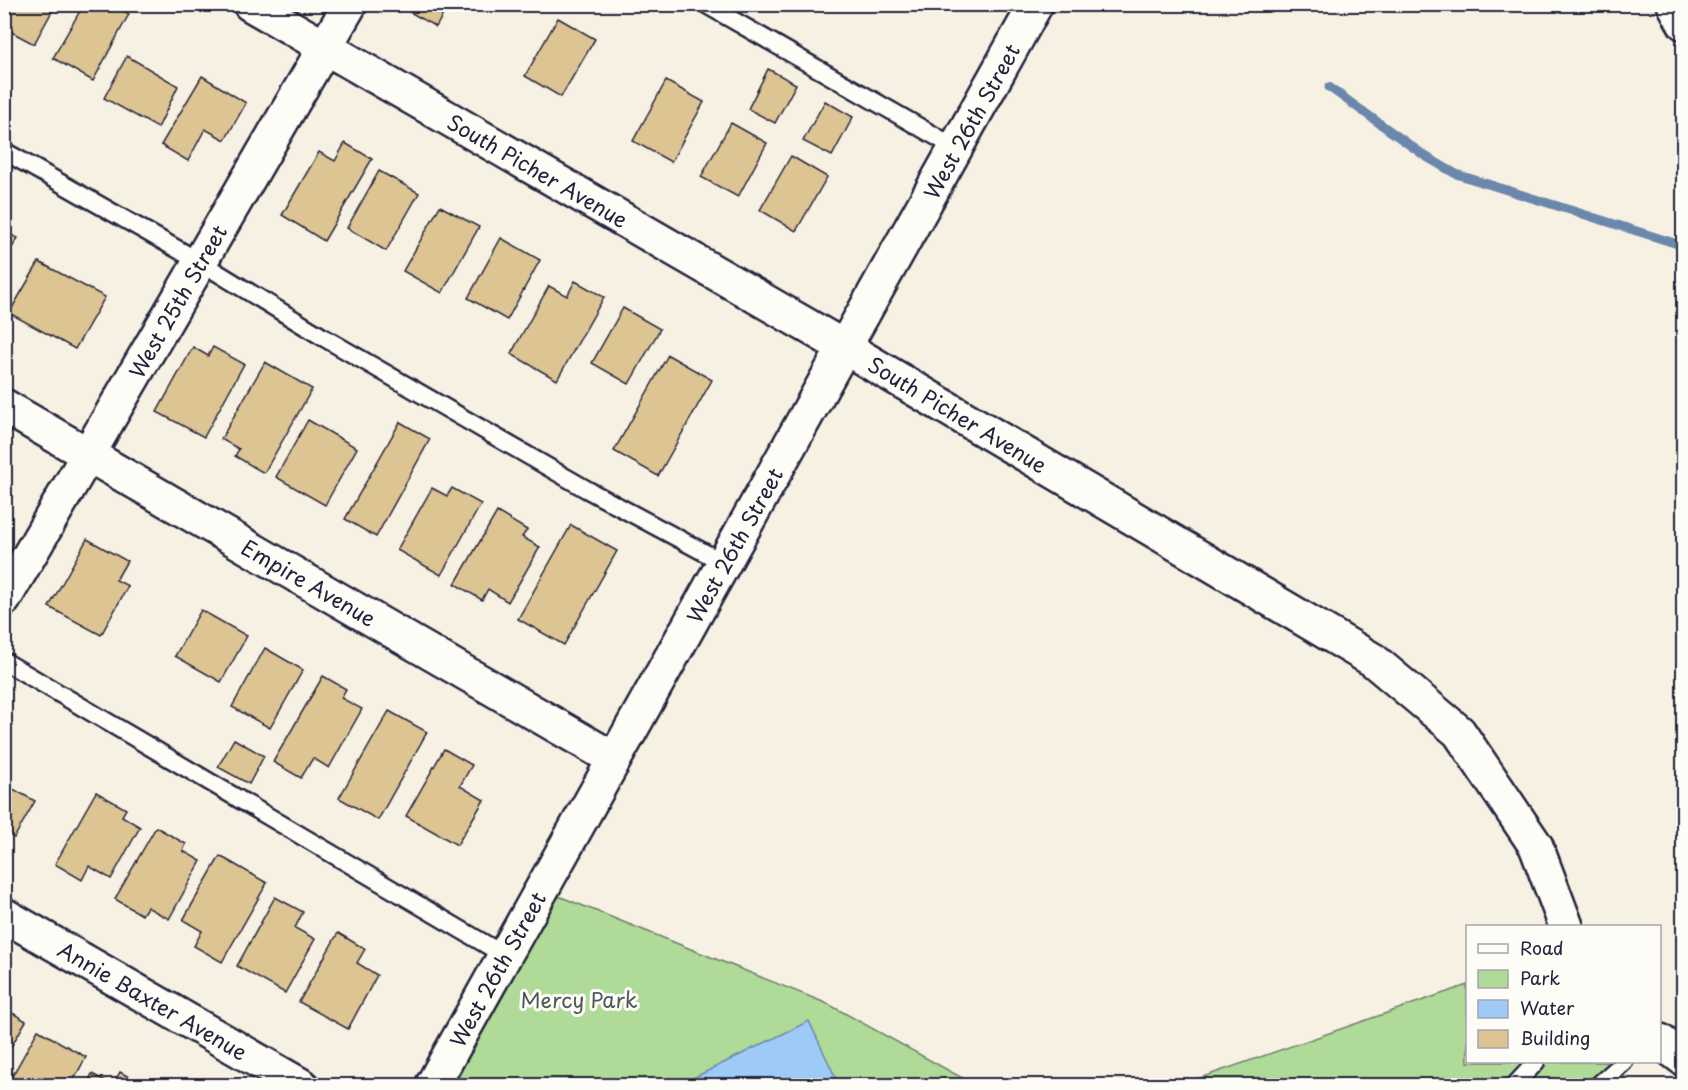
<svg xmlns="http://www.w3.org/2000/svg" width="1688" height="1090" font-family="'Playpen Sans',sans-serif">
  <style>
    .green { fill: #b0da97; stroke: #697e69; stroke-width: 1.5 }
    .water { fill: #9dcaf7; stroke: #6c87ac; stroke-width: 1.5 }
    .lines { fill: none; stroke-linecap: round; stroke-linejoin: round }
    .stream { stroke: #6c87ac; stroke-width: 9 }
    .building { fill: #ddc493; stroke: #22223b; stroke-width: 1.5 }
    .lane-casing { stroke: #22223b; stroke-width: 21 }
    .street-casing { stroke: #22223b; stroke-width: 38 }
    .secondary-casing { stroke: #22223b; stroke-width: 38 }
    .lane { stroke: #fdfcf7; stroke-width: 16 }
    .street { stroke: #fdfcf7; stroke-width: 33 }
    .secondary { stroke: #fdfcf7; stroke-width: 33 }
    .labels { text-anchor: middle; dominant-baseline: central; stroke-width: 6; stroke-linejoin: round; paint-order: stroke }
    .street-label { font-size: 21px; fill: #22223b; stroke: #fdfcf7 }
    .park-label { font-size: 21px; fill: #4d5957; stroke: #fdfcf7 }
  </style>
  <rect width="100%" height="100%" fill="#f7f1e3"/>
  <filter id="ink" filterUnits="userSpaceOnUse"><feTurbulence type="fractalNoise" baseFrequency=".0167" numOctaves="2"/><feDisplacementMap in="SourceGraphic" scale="12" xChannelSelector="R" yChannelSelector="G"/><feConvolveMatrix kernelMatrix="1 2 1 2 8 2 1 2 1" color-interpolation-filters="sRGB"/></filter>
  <g filter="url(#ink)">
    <g class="green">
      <path d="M 541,889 L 828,1004 L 975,1085 L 430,1086 Z"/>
      <path d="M 1467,985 L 1468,1062 L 1611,1062 L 1633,1085 L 1177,1086 Z"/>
    </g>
    <path class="water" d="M 809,1021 L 839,1085 L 679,1085 Z"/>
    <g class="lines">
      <path class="stream" d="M 1329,87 L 1425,156 L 1456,174 L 1684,246"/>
    </g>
    <g class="building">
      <path d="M 7,4 L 56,4 L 34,44 L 4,28 L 4,8 Z"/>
      <path d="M 84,4 L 112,4 L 129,14 L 93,81 L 53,58 Z"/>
      <path d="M 396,4 L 449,4 L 436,27 Z"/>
      <path d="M 558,18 L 595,39 L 561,97 L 525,76 Z"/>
      <path d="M 127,56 L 178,86 L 158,128 L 104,98 Z"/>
      <path d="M 768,69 L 796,84 L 775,123 L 748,109 Z"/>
      <path d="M 202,76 L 246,103 L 225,140 L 205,129 L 188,161 L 161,145 Z"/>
      <path d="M 666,81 L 704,102 L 671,162 L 633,141 Z"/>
      <path d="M 825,101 L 853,117 L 832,156 L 803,141 Z"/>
      <path d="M 731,123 L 767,143 L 738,197 L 701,177 Z"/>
      <path d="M 345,143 L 372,159 L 324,241 L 282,215 L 319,152 L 335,161 Z"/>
      <path d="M 791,156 L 827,177 L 796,231 L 760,210 Z"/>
      <path d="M 379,171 L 419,193 L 386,251 L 347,228 Z"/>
      <path d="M 440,206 L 479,227 L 442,293 L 403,271 Z"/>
      <path d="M 4,232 L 18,238 L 4,260 Z"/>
      <path d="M 501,238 L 540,260 L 507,320 L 468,298 Z"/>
      <path d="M 39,262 L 105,297 L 75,349 L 9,313 Z"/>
      <path d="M 575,281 L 604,297 L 557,380 L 511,354 L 549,286 L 567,296 Z"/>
      <path d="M 623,308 L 660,329 L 629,384 L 592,363 Z"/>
      <path d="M 193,347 L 208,356 L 213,347 L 244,364 L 204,437 L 157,412 Z"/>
      <path d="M 668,355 L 712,380 L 658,476 L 614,451 Z"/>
      <path d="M 265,362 L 312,389 L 264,473 L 235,456 L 239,449 L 221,439 Z"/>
      <path d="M 308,420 L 357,448 L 325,505 L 276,477 Z"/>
      <path d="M 400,422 L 430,439 L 376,537 L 345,519 Z"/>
      <path d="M 432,488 L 447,496 L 452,488 L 481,504 L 441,575 L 397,550 Z"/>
      <path d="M 497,512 L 527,530 L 522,537 L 540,547 L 508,602 L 488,589 L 482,600 L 455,584 Z"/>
      <path d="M 571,525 L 617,551 L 564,645 L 518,619 Z"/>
      <path d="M 87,539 L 127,561 L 116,580 L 128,586 L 101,635 L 49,607 Z"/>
      <path d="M 201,610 L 247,636 L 221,682 L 175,656 Z"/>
      <path d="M 265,648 L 303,670 L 270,728 L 232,707 Z"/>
      <path d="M 323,676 L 346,689 L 341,698 L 362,709 L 329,768 L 313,758 L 301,778 L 273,762 Z"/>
      <path d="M 389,711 L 427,732 L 378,820 L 339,798 Z"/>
      <path d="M 234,739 L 264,756 L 249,784 L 218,767 Z"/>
      <path d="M 444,749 L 472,765 L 460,786 L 484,800 L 457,845 L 406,816 Z"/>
      <path d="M 4,784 L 35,801 L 14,838 L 4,832 Z"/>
      <path d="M 96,792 L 126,809 L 122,816 L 140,827 L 111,879 L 89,866 L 82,880 L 55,864 Z"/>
      <path d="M 156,827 L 186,844 L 183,851 L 201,861 L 169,919 L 147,907 L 142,915 L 115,899 Z"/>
      <path d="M 220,856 L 267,883 L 222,962 L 194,946 L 202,931 L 183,920 Z"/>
      <path d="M 275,897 L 303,912 L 295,928 L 315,939 L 285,993 L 237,966 Z"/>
      <path d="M 338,933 L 365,949 L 357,963 L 377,975 L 348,1029 L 299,1002 Z"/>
      <path d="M 4,1008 L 26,1021 L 4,1059 Z"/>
      <path d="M 38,1030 L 86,1057 L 70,1086 L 15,1086 L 9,1082 Z"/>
      <path d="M 120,1072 L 145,1086 L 86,1086 L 92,1074 L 113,1085 Z"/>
    </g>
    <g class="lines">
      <g class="lane-casing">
        <g id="lane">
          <path d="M 705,4 L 956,148"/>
          <path d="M 4,151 L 200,262 L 321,336 L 586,489 L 724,563"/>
          <path d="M 4,661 L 504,955"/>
          <path d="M 1514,1086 L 1536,1062"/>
          <path d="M 1597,1086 L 1624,1062"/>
        </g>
      </g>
      <g class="street-casing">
        <g id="street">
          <path d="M 250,4 L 844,347 L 1373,660 L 1459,732 L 1536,846 L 1566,926"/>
          <path d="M 1674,4 L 1684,23"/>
          <path d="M 4,406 L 614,759"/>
          <path d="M 4,599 L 350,4"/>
          <path d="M 4,915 L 302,1086"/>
          <path d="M 1660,1041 L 1684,1059"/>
        </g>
      </g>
      <g class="secondary-casing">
        <path id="secondary" d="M 432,1086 L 1036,4"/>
      </g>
      <use href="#lane" class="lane"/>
      <use href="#street" class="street"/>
      <use href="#secondary" class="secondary"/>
    </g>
  </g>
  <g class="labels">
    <g class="street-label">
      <text transform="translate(971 121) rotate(-61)">West 26th Street</text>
      <text transform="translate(538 170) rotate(30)">South Picher Avenue</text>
      <text transform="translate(177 301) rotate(-60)">West 25th Street</text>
      <text transform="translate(958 414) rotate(31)">South Picher Avenue</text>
      <text transform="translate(734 545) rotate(-61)">West 26th Street</text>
      <text transform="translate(309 582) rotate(30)">Empire Avenue</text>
      <text transform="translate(497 969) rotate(-61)">West 26th Street</text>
      <text transform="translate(153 1000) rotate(30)">Annie Baxter Avenue</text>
    </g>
    <g class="park-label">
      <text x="579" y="999">Mercy Park</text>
    </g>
  </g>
  <rect width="1688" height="1090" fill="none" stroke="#fdfcf7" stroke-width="24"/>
  <rect x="12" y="12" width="1664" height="1066" fill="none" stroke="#22223b" stroke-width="2" filter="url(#ink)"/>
  <rect x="1466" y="925" width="195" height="138" fill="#fdfcf7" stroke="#a5a5ac" stroke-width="1.5"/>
  <rect x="1478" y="944" width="30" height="9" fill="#fdfcf7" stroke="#a5a5ac" stroke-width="1.5"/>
  <text x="1520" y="955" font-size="18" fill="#22223b">Road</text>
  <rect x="1478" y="970" width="30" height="18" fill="#b0da97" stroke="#a5a5ac" stroke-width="1.5"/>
  <text x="1520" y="985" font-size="18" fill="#22223b">Park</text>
  <rect x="1478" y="1000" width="30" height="18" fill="#9dcaf7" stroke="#a5a5ac" stroke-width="1.5"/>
  <text x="1520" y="1015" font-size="18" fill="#22223b">Water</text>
  <rect x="1478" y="1030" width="30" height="18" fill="#ddc493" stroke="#a5a5ac" stroke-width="1.5"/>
  <text x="1520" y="1045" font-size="18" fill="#22223b">Building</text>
</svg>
